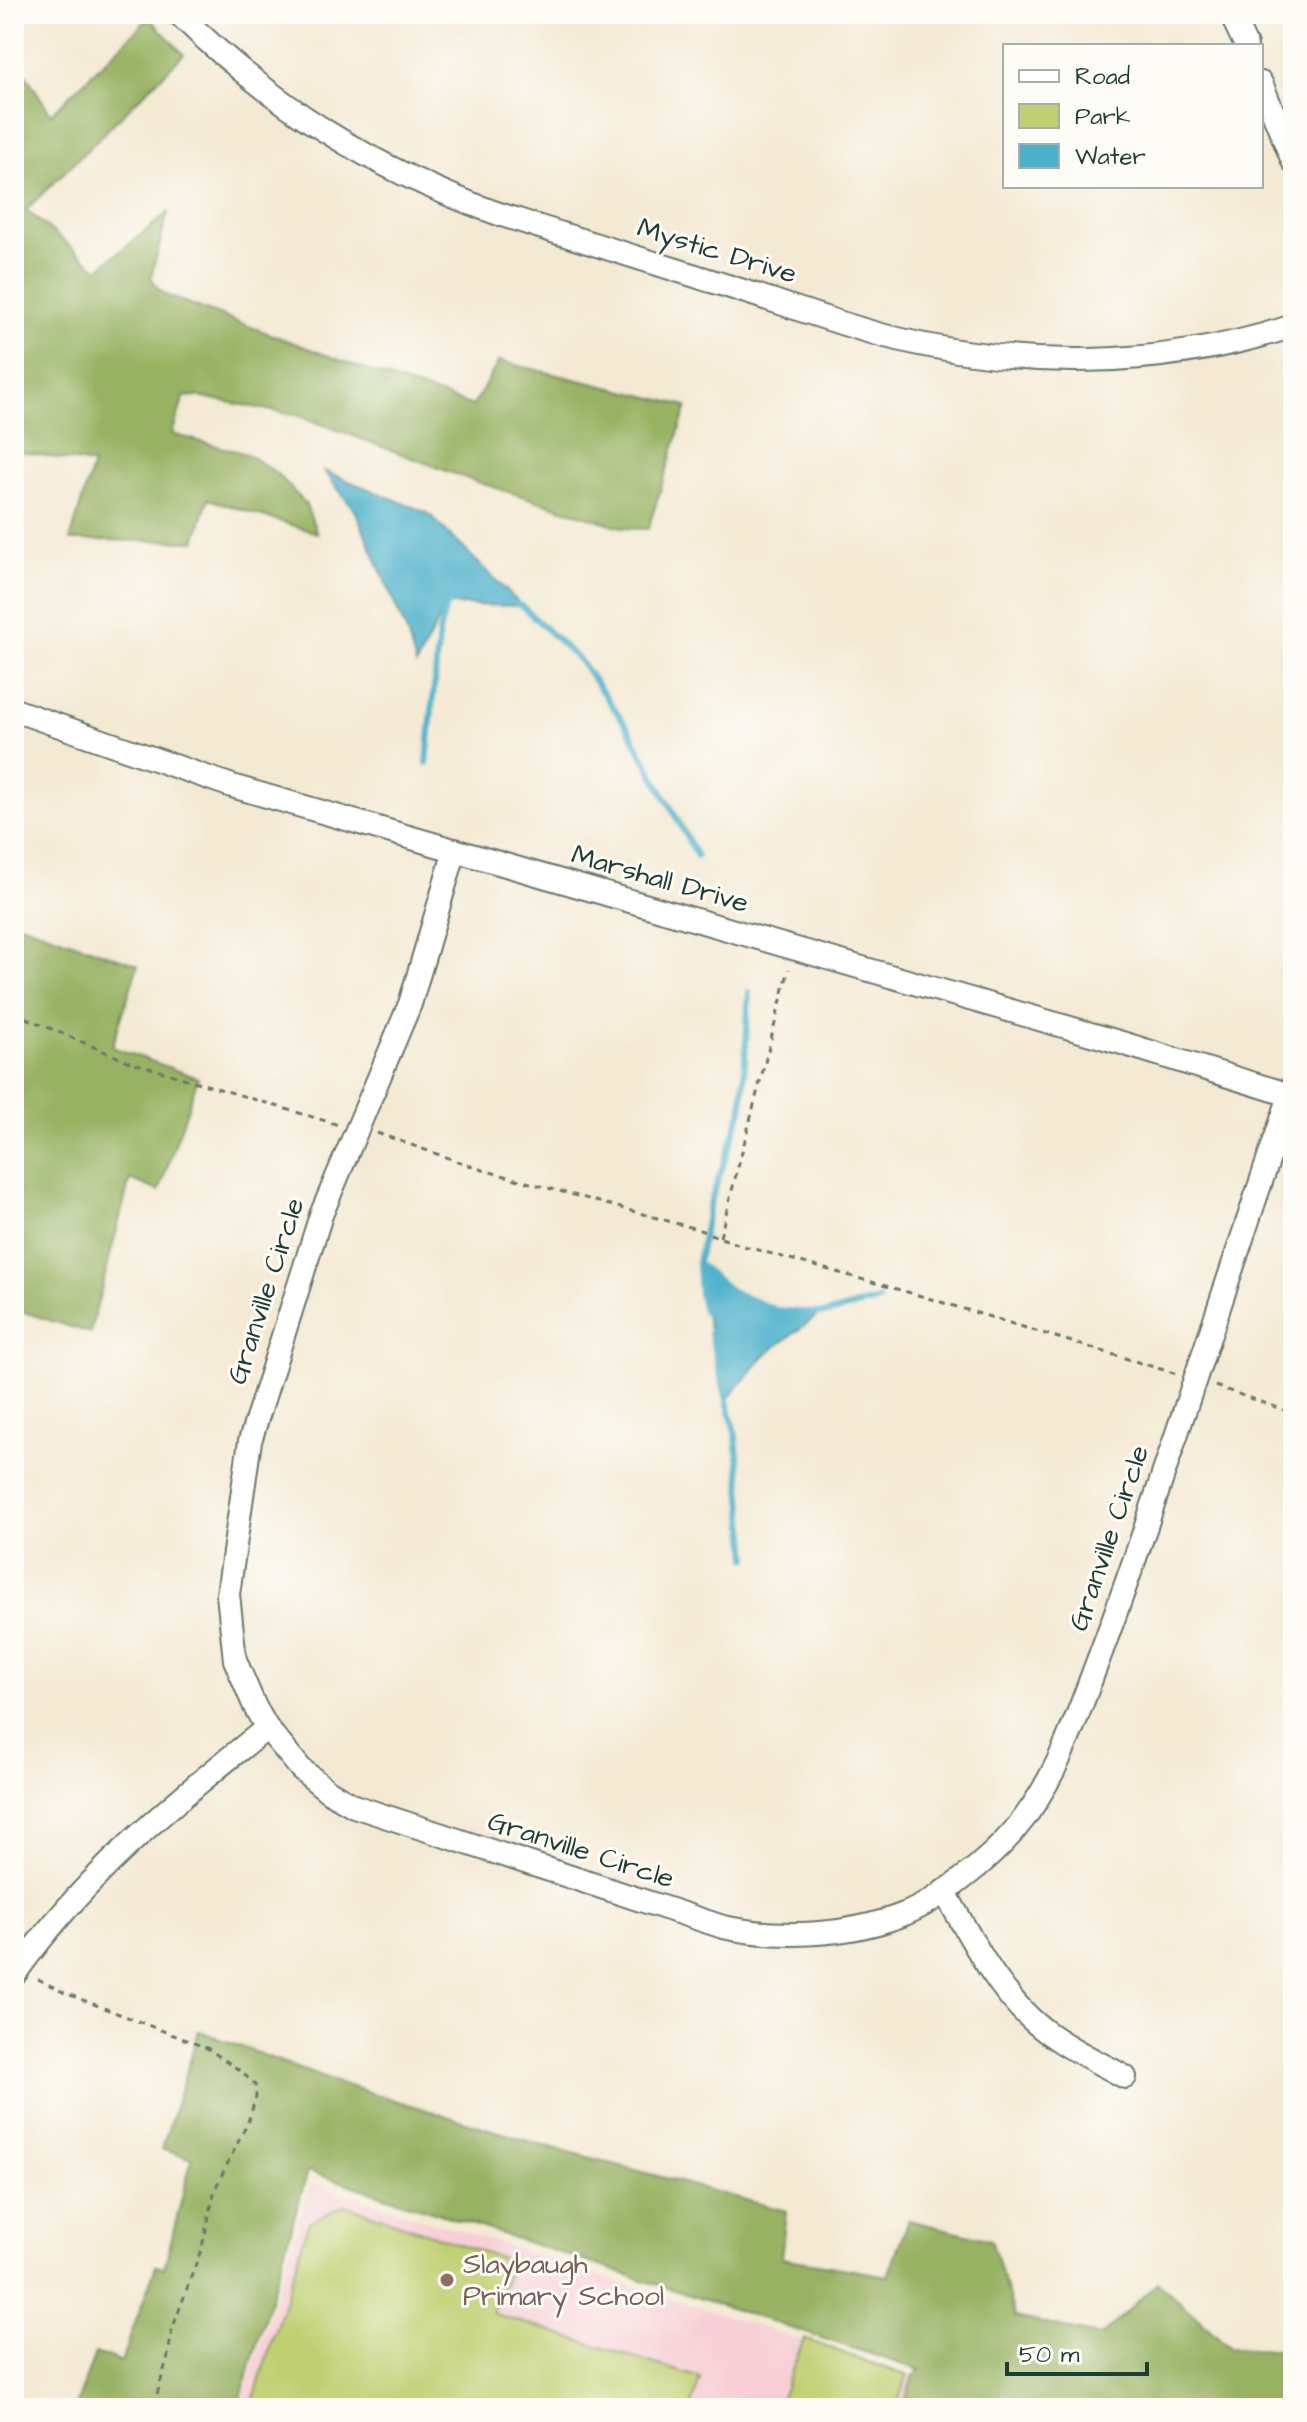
<svg xmlns="http://www.w3.org/2000/svg" width="1307" height="2422" font-family="'Architects Daughter',sans-serif">
  <style>
    .built { fill: #f7cfd5 }
    .green { fill: #c0cf71; stroke: #708652; stroke-width: 2 }
    .forest { fill: #98b263; stroke: #5c784c; stroke-width: 2 }
    .water { fill: #4bb0ca; stroke: #35767f; stroke-width: 2 }
    .lines { fill: none; stroke-linecap: round; stroke-linejoin: round }
    .stream { stroke: #4bb0ca; stroke-width: 6 }
    .minor-casing { stroke: #6a796c; stroke-width: 26 }
    .path { stroke: #6a796c; stroke-width: 3; stroke-dasharray: 6 6; stroke-linecap: butt }
    .minor { stroke: #fff; stroke-width: 22 }
    .education-dot { fill: #8d6e63; stroke: #fdfcf7; stroke-width: 3 }
    .labels { text-anchor: middle; dominant-baseline: central; stroke-width: 6; stroke-linejoin: round; paint-order: stroke }
    .street-label { font-size: 28px; fill: #1f3d34; stroke: #fdfcf7 }
    .education-label { font-size: 28px; fill: #785e54; stroke: #fdfcf7; text-anchor: start }
  </style>
  <rect width="100%" height="100%" fill="#fdfcf7"/>
  <filter id="ink" filterUnits="userSpaceOnUse"><feTurbulence type="fractalNoise" baseFrequency=".0125" numOctaves="2"/><feDisplacementMap in="SourceGraphic" scale="16" xChannelSelector="R" yChannelSelector="G"/><feConvolveMatrix kernelMatrix="1 2 1 2 8 2 1 2 1" color-interpolation-filters="sRGB"/></filter>
  <filter id="wash" filterUnits="userSpaceOnUse"><feTurbulence type="fractalNoise" baseFrequency=".006" numOctaves="4" result="noise"/><feDisplacementMap in="SourceGraphic" scale="32" xChannelSelector="R" yChannelSelector="G"/><feGaussianBlur stdDeviation="1.8" result="paint"/><feColorMatrix in="noise" values="0 0 0 0 0 0 0 0 0 0 0 0 0 0 0 0 0 1.4 0 .05"/><feComposite in="paint" operator="in"/></filter>
  <g filter="url(#wash)">
    <rect width="100%" height="100%" fill="#f4e9d3"/>
    <path class="built" d="M 311,2183 L 913,2376 L 902,2408 L 240,2408 Z"/>
    <g class="green">
      <path d="M 345,2205 L 513,2262 L 492,2313 L 700,2378 L 691,2408 L 395,2408 L 396,2401 L 372,2408 L 265,2408 L 252,2405 L 309,2222 Z"/>
      <path d="M 804,2339 L 908,2376 L 895,2408 L 777,2408 Z"/>
    </g>
    <g class="forest">
      <path d="M 149,18 L 184,54 L 26,210 L 98,269 L 168,213 L 151,277 L 158,289 L 168,296 L 377,374 L 473,406 L 499,361 L 687,406 L 648,529 L 624,528 L 471,480 L 300,416 L 196,396 L 184,397 L 172,434 L 247,454 L 275,472 L 305,503 L 317,533 L 208,499 L 195,541 L 70,540 L 93,464 L 14,451 L 14,56 L 51,114 Z"/>
      <path d="M 14,922 L 138,965 L 112,1047 L 198,1078 L 159,1191 L 130,1179 L 90,1333 L 14,1309 Z"/>
      <path d="M 199,2031 L 329,2080 L 525,2140 L 786,2211 L 781,2258 L 888,2276 L 908,2220 L 991,2240 L 1015,2317 L 1101,2336 L 1158,2282 L 1230,2348 L 1293,2351 L 1293,2408 L 902,2408 L 913,2376 L 920,2370 L 308,2171 L 238,2408 L 75,2408 L 95,2353 L 121,2362 L 156,2266 L 164,2268 L 192,2159 L 162,2149 Z"/>
    </g>
    <g class="water">
      <path d="M 324,471 L 428,513 L 522,606 L 446,605 L 416,665 L 407,633 L 356,512 Z"/>
      <path d="M 698,1263 L 731,1291 L 776,1310 L 821,1313 L 765,1355 L 727,1400 L 700,1293 Z"/>
    </g>
    <g class="lines">
      <g class="stream">
        <path d="M 518,605 L 522,606 L 580,661 L 628,728 L 697,856"/>
        <path d="M 427,763 L 439,633 L 446,605 L 453,602"/>
        <path d="M 701,1266 L 731,1291 L 776,1310 L 824,1314 L 879,1300"/>
        <path d="M 704,1311 L 700,1293 L 698,1263 L 708,1209 L 742,1110 L 749,992"/>
        <path d="M 710,1333 L 736,1436 L 748,1558"/>
      </g>
    </g>
  </g>
  <g filter="url(#ink)">
    <g class="lines">
      <g class="minor-casing">
        <g id="minor">
          <path d="M 179,14 C 273,107 372,168 496,213 C 577,239 658,264 740,290 C 788,305 836,323 885,336 C 1017,370 1163,369 1293,326"/>
          <path d="M 1231,14 L 1246,46"/>
          <path d="M 1261,83 L 1293,161"/>
          <path d="M 14,710 L 232,786 L 1122,1043 L 1293,1096"/>
          <path d="M 455,850 L 410,1004 L 321,1215 L 266,1390 L 250,1441 L 228,1594 L 235,1660 L 255,1707 L 267,1728 L 301,1769 L 328,1791 L 354,1806 L 723,1927 C 780,1939 847,1936 902,1915 C 937,1902 988,1861 1013,1832 C 1053,1786 1073,1728 1094,1671 C 1112,1624 1129,1576 1145,1529 C 1194,1381 1243,1234 1293,1087"/>
          <path d="M 944,1891 C 969,1934 994,1985 1031,2019 C 1058,2044 1093,2059 1125,2077"/>
          <path d="M 14,1975 C 83,1877 173,1802 267,1728"/>
        </g>
      </g>
      <g class="path">
        <path d="M 14,1013 L 127,1061 L 339,1125"/>
        <path d="M 377,1133 L 483,1170 L 697,1229 L 740,1245 L 918,1295 L 1177,1374"/>
        <path d="M 720,1237 L 789,969"/>
        <path d="M 1215,1386 L 1293,1413"/>
        <path d="M 38,1979 L 65,1993 L 207,2048 L 242,2072 L 255,2085 L 256,2097 L 248,2122 L 215,2189 L 202,2247 L 172,2330 L 168,2356 L 153,2408"/>
      </g>
      <use href="#minor" class="minor"/>
    </g>
  </g>
  <circle class="education-dot" cx="447" cy="2280" r="8"/>
  <g class="labels">
    <g class="street-label">
      <text transform="translate(717 251) rotate(17)">Mystic Drive</text>
      <text transform="translate(660 879) rotate(16)">Marshall Drive</text>
      <text transform="translate(266 1291) rotate(-72)">Granville Circle</text>
      <text transform="translate(1109 1538) rotate(-71)">Granville Circle</text>
      <text transform="translate(581 1850) rotate(18)">Granville Circle</text>
    </g>
    <g class="education-label">
      <text x="463" y="2264">Slaybaugh<tspan x="463" dy="32">Primary School</tspan></text>
    </g>
  </g>
  <rect width="1307" height="2422" fill="none" stroke="#fdfcf7" stroke-width="48"/>
  <rect x="1003" y="44" width="260" height="144" fill="#fdfcf7" stroke="#a4b0a9" stroke-width="2"/>
  <rect x="1019" y="70" width="40" height="12" fill="#ffffff" stroke="#a4b0a9" stroke-width="2"/>
  <text x="1075" y="84" font-size="24" fill="#1f3d34">Road</text>
  <rect x="1019" y="104" width="40" height="24" fill="#c0cf71" stroke="#a4b0a9" stroke-width="2"/>
  <text x="1075" y="124" font-size="24" fill="#1f3d34">Park</text>
  <rect x="1019" y="144" width="40" height="24" fill="#4bb0ca" stroke="#a4b0a9" stroke-width="2"/>
  <text x="1075" y="164" font-size="24" fill="#1f3d34">Water</text>
  <path d="M1007 2362v12h140v-12" fill="none" stroke="#1f3d34" stroke-width="4"/>
  <text x="1019" y="2362" font-size="24" fill="#1f3d34" stroke="#fdfcf7" stroke-width="6" paint-order="stroke">50 m</text>
</svg>
